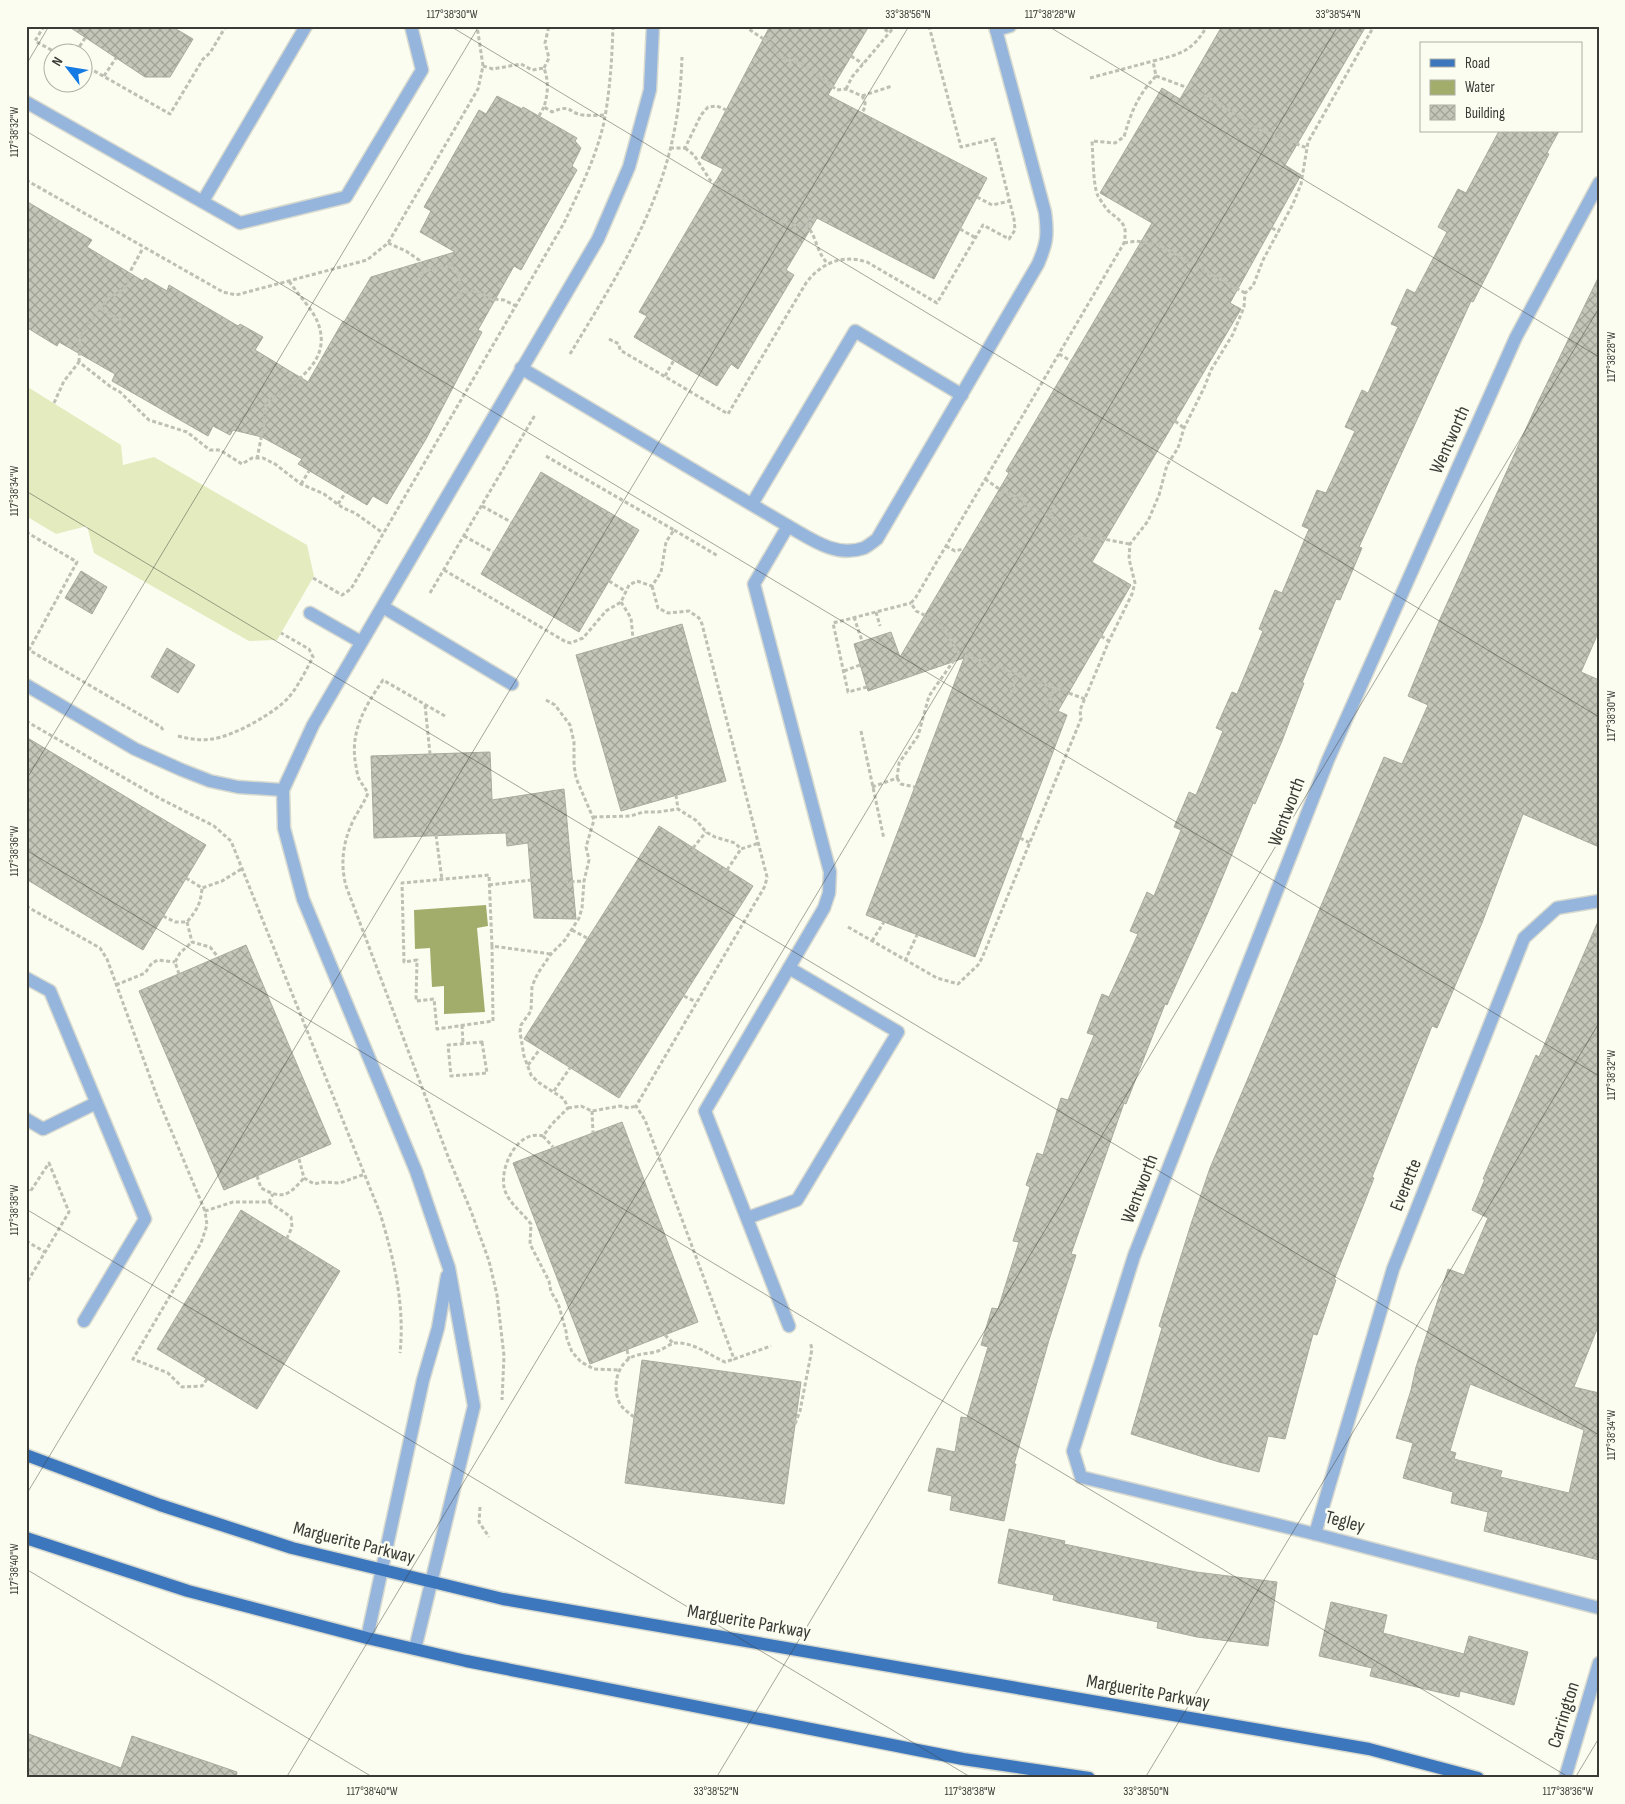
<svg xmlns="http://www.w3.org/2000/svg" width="1625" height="1804" font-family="'Sofia Sans Condensed',sans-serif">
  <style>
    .grass { fill: #e3ebbf }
    .water { fill: #a3ad6b }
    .building { fill: url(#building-cross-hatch); stroke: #a8ab9e; fill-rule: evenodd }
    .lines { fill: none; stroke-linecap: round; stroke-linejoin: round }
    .minor-casing { stroke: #d8dacf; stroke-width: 15 }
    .major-casing { stroke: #d8dacf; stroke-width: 15 }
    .path { stroke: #bebfb5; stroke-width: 3; stroke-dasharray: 4 2.5; stroke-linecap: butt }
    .minor { stroke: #96b5dd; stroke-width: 12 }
    .major { stroke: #3c77be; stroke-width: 12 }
    .ticks { fill: none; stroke: #3a3b36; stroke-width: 1; stroke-opacity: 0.45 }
    .labels { text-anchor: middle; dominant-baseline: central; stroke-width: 5; stroke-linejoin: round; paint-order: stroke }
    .street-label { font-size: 19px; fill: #3a3b36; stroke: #fbfdf0 }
    .neatline { fill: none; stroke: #3a3b36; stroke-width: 2 }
    .ticks-label { font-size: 12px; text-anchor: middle; fill: #3a3b36 }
  </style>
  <defs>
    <pattern id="building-cross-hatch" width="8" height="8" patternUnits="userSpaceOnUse" patternTransform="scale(1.25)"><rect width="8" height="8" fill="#c4c6b9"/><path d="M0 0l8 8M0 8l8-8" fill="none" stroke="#a0a297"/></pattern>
  </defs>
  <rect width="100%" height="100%" fill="#fbfdf0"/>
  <path class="grass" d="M 26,386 L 121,445 L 123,465 L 154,457 L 307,545 L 314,576 L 277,640 L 249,641 L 94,553 L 87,526 L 56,534 L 26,516 Z"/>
  <path class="water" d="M 486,905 L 488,926 L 477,928 L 485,1012 L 444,1014 L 444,986 L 432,987 L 430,948 L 415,949 L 414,910 Z"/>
  <g class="building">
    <path d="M 68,26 L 171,26 L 193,39 L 170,77 L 145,77 Z"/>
    <path d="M 770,26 L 869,26 L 828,95 L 987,178 L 934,279 L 817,218 L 786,270 L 794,275 L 738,369 L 731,364 L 717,386 L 634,337 L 647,316 L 639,312 L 723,169 L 701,158 Z"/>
    <path d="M 1222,26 L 1366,26 L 1285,165 L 1301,175 L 1230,303 L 1241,309 L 1092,562 L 1131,585 L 1058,711 L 1067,715 L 975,957 L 866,915 L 964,658 L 868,691 L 854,644 L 891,632 L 900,657 L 1009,473 L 1006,471 L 1152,223 L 1100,193 L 1162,88 L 1180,99 Z"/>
    <path d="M 497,96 L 522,109 L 523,107 L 577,138 L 575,141 L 581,148 L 572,166 L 577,170 L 521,270 L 514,266 L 478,330 L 482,332 L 426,439 L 387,504 L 373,496 L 367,505 L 298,464 L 302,459 L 262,437 L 233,430 L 230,435 L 213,426 L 208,436 L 112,381 L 115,374 L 59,342 L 57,346 L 26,327 L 26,201 L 92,240 L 87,247 L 143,281 L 145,278 L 167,291 L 169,285 L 238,326 L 240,324 L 263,337 L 255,350 L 308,382 L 343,321 L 344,322 L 371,277 L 455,252 L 420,232 L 431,211 L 424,207 L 479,110 L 486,114 Z"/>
    <path d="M 1499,131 L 1559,131 L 1547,153 L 1549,154 L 1473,302 L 1471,301 L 1359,547 L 1362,548 L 1340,600 L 1336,599 L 1302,683 L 1304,683 L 1282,741 L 1255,804 L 1253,803 L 1209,910 L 1167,1005 L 1165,1004 L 1126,1104 L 1124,1103 L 1071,1254 L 1076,1255 L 1049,1340 L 1014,1464 L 1016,1464 L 1004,1521 L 950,1510 L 952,1496 L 928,1491 L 937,1448 L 955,1452 L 961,1417 L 967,1418 L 988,1347 L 981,1345 L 992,1308 L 998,1309 L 1019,1242 L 1013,1241 L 1030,1187 L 1026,1185 L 1037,1153 L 1043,1155 L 1061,1098 L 1068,1100 L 1094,1035 L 1087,1033 L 1102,994 L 1109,997 L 1138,934 L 1130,931 L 1147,892 L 1154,896 L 1181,830 L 1174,827 L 1189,792 L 1196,795 L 1223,731 L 1216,728 L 1232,692 L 1237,694 L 1263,631 L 1259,629 L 1275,590 L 1282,593 L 1309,529 L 1302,526 L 1317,490 L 1326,493 L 1355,431 L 1345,427 L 1362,390 L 1368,393 L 1398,327 L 1391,324 L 1407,289 L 1415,293 L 1447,232 L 1438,227 L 1458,189 L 1466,193 Z"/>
    <path d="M 1599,276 L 1599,631 L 1581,672 L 1599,680 L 1599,847 L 1523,814 L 1482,923 L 1437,1028 L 1432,1026 L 1372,1177 L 1374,1178 L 1334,1280 L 1336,1280 L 1317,1335 L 1313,1334 L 1285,1439 L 1268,1436 L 1259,1472 L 1219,1462 L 1131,1434 L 1162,1328 L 1159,1326 L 1192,1221 L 1210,1168 L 1384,757 L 1402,764 L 1428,705 L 1408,696 L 1440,619 L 1538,402 Z"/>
    <path d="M 541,472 L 639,530 L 579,632 L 481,574 Z"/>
    <path d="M 81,571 L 107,587 L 92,614 L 65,598 Z"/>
    <path d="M 682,624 L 726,781 L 621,811 L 576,655 Z"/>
    <path d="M 167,648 L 195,665 L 178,693 L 151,677 Z"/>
    <path d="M 26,737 L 206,845 L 143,950 L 26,879 Z"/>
    <path d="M 490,752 L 492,800 L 564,789 L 576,919 L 534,918 L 528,843 L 507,846 L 506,833 L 374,838 L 371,756 Z"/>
    <path d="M 659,826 L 753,886 L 619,1098 L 524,1039 Z"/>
    <path d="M 1599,919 L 1599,1324 L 1574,1387 L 1599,1393 L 1599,1560 L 1484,1531 L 1488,1512 L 1451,1503 L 1453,1492 L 1403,1478 L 1413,1443 L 1396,1438 L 1411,1390 L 1416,1367 L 1448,1269 L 1464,1275 L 1488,1218 L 1472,1210 L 1485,1179 L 1483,1179 L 1536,1055 L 1539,1057 ZM 1470,1384 L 1584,1430 L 1569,1493 L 1500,1477 L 1502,1471 L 1454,1459 L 1456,1453 L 1450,1451 Z"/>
    <path d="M 246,945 L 331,1144 L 224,1190 L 139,991 Z"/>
    <path d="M 622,1122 L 698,1322 L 590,1364 L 513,1163 Z"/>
    <path d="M 241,1210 L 340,1271 L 257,1409 L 157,1349 Z"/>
    <path d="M 642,1360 L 801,1382 L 784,1504 L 625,1483 Z"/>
    <path d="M 1009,1529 L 1065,1541 L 1064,1544 L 1196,1572 L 1277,1582 L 1268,1646 L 1197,1637 L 1157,1628 L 1158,1622 L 1053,1600 L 1054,1595 L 998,1583 Z"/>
    <path d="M 1331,1602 L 1387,1615 L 1383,1633 L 1464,1654 L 1469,1636 L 1528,1652 L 1514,1705 L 1460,1691 L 1459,1697 L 1370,1676 L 1372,1668 L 1319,1656 Z"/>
    <path d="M 26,1733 L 121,1768 L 132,1736 L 237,1772 L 236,1778 L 26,1778 Z"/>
  </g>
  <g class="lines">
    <g class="minor-casing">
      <g id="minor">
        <path d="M 996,30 L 1010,26"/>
        <path d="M 26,102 L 240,223 L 346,197 L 422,70 L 411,26"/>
        <path d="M 1599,183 L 1516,337 L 1328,760 L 1134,1256 L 1073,1451 L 1081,1477 L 1315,1534 L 1599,1608"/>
        <path d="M 203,201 L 306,26"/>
        <path d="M 521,368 L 788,526 C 811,539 836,558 864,548 C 868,546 873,542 877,539 L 1038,264 C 1047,243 1048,235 1045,212 L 995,26"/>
        <path d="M 752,504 L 855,331 L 962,395"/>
        <path d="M 788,526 L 754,584 L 830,872 L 829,893 L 824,908 L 705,1111 L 789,1326"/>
        <path d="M 383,607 L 512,684"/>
        <path d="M 310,613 L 361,642"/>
        <path d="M 26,685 L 135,749 L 182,770 L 210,781 L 238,787 L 283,790"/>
        <path d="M 26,978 L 50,991 L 145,1219 L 84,1321"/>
        <path d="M 26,1119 L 43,1129 L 96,1103"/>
        <path d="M 747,1218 L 797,1200 L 898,1032 L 789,968"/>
        <path d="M 1315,1534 L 1393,1269 L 1524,938 L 1557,908 L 1599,901"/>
        <path d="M 367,1638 L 423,1380 L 438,1328 L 447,1276"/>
        <path d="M 415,1649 L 474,1406 L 449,1268 L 416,1171 L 303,899 L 284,828 L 283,790 L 313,725 L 598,239 L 629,167 L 650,90 L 653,26"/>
        <path d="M 1565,1778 L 1599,1663"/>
      </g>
    </g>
    <g class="major-casing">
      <g id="major">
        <path d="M 26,1455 L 160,1505 L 292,1548 L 503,1599 L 1369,1749 L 1478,1778"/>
        <path d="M 26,1538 L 188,1591 L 367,1638 L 466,1661 L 963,1759 L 1089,1778"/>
      </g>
    </g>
    <g class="path">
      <path d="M 44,26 L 35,41 L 55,52"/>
      <path d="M 744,26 L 762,38 L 769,39 L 774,50 L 779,56 L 787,60 L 801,63 L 837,90 L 846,89 L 862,96 L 865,101 L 865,107 L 862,113"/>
      <path d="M 879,26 L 889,32"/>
      <path d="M 76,52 L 85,38"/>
      <path d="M 851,56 L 863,64"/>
      <path d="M 483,66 L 493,69 L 521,64 L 532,70 L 544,68 C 549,82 548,93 544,107 L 552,112 C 572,103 569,114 583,115 C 590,116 598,115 605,115"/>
      <path d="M 544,68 L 549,58 L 545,43 L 549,26"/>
      <path d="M 82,69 L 89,68 L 170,114 L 203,59 L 210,53 L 226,26"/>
      <path d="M 104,76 L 116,58"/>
      <path d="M 1156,76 L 1191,89 L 1215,101 L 1260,130 L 1307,148"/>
      <path d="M 1090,78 L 1153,61"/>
      <path d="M 846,89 L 852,77 L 895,26"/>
      <path d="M 862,96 L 892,86"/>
      <path d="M 539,116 L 544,107"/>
      <path d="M 1242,119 L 1246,110"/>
      <path d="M 1279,137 L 1280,130"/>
      <path d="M 670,148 L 685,148 L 701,115 L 708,107 L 717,106 L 726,110"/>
      <path d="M 685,148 L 694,155 L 710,180 L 726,192 L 738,195 L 760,214 L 790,225 L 807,226 C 818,239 815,250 828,264"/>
      <path d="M 26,180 L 223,292 L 236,295 L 367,260 L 388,243 L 478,89 L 483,66 L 477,26"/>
      <path d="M 977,197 L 992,205 L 1010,201"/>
      <path d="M 756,222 L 760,214"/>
      <path d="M 807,226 L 811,215"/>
      <path d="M 1272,228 L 1279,232"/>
      <path d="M 960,229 L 976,238"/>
      <path d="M 388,243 L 406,251 L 419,260 L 423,272 L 435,268 L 450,266 L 458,273 L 461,293 L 475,290 L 491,299 L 504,300 L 516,306"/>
      <path d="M 1124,243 L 1136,241 L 1159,245 L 1245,293"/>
      <path d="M 450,266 L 455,259"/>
      <path d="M 418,280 L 423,272"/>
      <path d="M 1195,281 L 1202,270"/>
      <path d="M 84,300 L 121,320"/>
      <path d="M 456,300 L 461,293"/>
      <path d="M 609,339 L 619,344 L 620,350 L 728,414 L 806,283 C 821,263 842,254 867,262 L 937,303 L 983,225 L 1009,239 L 1015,230 L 1014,219 L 994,139 L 961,147 L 929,26"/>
      <path d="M 570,354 C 611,286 657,215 673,137 C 679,110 681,84 682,57"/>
      <path d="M 1059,354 L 1071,361"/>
      <path d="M 79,362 L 80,339 L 84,330 L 109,298 L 118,293 L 126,286 L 131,270 L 143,248"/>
      <path d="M 665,376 L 674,360"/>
      <path d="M 54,403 L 64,381 L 79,362 L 111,387 L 120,392 L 149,420 L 187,432 L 210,450 L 220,450 L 242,464 L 252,458 L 263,458 L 275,464 L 301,484 L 324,494 L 343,508 L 355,513 L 383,533"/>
      <path d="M 1175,421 L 1184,428"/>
      <path d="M 257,459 L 264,423 L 266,403 C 293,383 333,363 318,323 C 312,308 298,295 289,281"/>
      <path d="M 985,479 L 1005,493 L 1021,498 L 1030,511 L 1037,514 L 1049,514 L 1069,534 L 1079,538 L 1103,539 L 1130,544"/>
      <path d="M 301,484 L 309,471"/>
      <path d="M 1021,498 L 1028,485"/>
      <path d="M 338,504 L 346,492"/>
      <path d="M 482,506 L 511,522"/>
      <path d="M 1049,514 L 1056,501"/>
      <path d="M 674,530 L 718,556"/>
      <path d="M 26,532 L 77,562 L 29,650 L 161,727 L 163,730"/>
      <path d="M 464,536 L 493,552"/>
      <path d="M 946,546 L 955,551 L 963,549"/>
      <path d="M 444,570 L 566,642 L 571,643 L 583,638 L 606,611 L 621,602 L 629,585 L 637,581 L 652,586 L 661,572 L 666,542 L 674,530 L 544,455"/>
      <path d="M 313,578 L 342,595 L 351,589 L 564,223 C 579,191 596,158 604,122 C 610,91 612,59 613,26"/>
      <path d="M 609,581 L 625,591"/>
      <path d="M 652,586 L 658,608 L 668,613 L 689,611 L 699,618 L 702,624 L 767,877 L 765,886 L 636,1106 L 645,1120 L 734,1359 L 771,1346"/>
      <path d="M 430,593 L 535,415"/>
      <path d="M 621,602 L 631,618 L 633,638"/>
      <path d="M 876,612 L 880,626"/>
      <path d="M 854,617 L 862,641"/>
      <path d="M 1101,636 L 1109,641"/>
      <path d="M 959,653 L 1085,699"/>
      <path d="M 844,671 L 860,665"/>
      <path d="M 867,687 L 848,692 L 833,623 L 911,603"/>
      <path d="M 1011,693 L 1017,674"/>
      <path d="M 546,700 L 555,705 L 570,725 L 574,742 L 574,765 L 576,778 L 594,820 L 586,847 L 589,860 L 584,881 L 582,908 L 579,918 L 565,940 L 551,954 L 538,973 L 532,986 L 531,1011 L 521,1025 L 520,1032 L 524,1056 L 531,1075 L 538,1082 L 564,1099 L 568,1108 L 552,1124 L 543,1136 C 518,1129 500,1166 504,1187 C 507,1202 522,1212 531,1224 L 530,1244 L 549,1281 L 551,1292 L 558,1303 L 566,1331 L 567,1339 L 572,1352 L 581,1362 L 594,1369 L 619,1370"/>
      <path d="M 425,705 L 430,754"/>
      <path d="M 1047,706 L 1054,689"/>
      <path d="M 445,716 L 383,680 C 366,705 351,729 355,760 C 356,766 357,774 359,779 C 362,784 365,788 368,793 C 364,803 358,811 353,821 C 343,842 340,863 346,886 L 449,1159 L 471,1211 L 489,1261 L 497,1295 L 504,1356 L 502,1400"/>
      <path d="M 26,721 L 159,798 L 214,826 L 231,841 L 380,1213 C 394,1259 405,1306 400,1353"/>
      <path d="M 861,731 L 884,839"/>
      <path d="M 178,736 C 189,739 201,741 212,739 C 234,736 275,713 289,697 C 299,685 306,670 313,657 L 309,649 L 281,633"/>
      <path d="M 897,778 L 901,784 L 915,787"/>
      <path d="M 872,787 L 897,778 L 899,763 L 918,736 L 929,696 L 959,653 L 939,622 L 916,611 L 911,603 L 916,597 L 1124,243 C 1127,227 1125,224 1112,214 C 1107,211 1101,201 1098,196 C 1093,187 1093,153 1092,141 L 1115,143 L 1124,137 C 1131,112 1138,95 1156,76 L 1153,61 C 1180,54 1192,52 1207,26"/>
      <path d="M 676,795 L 678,809"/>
      <path d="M 593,817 L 631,816 L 643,812 L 658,812 L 678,809 L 697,821 L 706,832 L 715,837 L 735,843 L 741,849 L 759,843"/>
      <path d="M 436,835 L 442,880"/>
      <path d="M 1020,838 L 1030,843"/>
      <path d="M 693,848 L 706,832"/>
      <path d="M 727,870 L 741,849"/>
      <path d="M 186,878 L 202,888 L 222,881 L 243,868"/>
      <path d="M 564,882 L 584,881"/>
      <path d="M 489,885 L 531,880"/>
      <path d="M 26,906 L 100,948 L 107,959 L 158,1099 L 205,1211"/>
      <path d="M 163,916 L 175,922 L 187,922 C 197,910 201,903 202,888"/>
      <path d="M 187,922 L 192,942 L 210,947 L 218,957"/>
      <path d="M 848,927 L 937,978 L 958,984 L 978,965 L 982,958 L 1081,719 L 1080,710 L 1109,641 L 1132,594 L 1135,583 L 1129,559 L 1130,544 L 1148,521 L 1159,495 L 1167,465 L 1178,448 L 1184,428 L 1204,388 L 1211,370 L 1233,334 L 1244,307 L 1245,293 L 1253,286 L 1263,260 L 1293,204 L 1301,184 L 1308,142 L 1374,26"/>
      <path d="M 572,930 L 587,938"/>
      <path d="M 872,941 L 884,922"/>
      <path d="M 492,946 L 489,875 L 402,883 L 404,962 L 417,960 L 416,1001 L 434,999 L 437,1029 L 493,1021 L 492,946 L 551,954"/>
      <path d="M 905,961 L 917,935"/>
      <path d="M 179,974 L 175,962 L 180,953 L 192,942"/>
      <path d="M 116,985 L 145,973 L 152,963 L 158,960 L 175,962"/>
      <path d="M 684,996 L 696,1002"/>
      <path d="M 462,1025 L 463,1044"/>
      <path d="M 482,1042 L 487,1073 L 451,1076 L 448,1045 Z"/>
      <path d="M 528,1065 L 540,1049"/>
      <path d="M 554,1091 L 570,1068"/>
      <path d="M 568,1108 L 581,1106 L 592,1111 L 620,1106 L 629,1108 L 636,1106"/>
      <path d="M 592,1111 L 593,1133"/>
      <path d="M 543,1136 L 553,1147"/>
      <path d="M 299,1159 L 304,1178 L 314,1184 L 323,1182 L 340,1183 L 365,1174"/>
      <path d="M 257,1176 L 261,1188 C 283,1200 288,1196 304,1178"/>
      <path d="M 26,1189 L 30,1192 L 49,1163 L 69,1212 L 26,1284"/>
      <path d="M 269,1202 L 291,1217 L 292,1227 L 287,1238"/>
      <path d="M 26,1241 L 45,1252"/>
      <path d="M 665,1335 L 673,1343"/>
      <path d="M 627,1350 L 629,1359"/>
      <path d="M 207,1379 L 202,1386 L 182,1387 L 168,1373 L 133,1359 L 201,1243 L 207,1225 L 205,1211 L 233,1202 L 269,1202 L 273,1194"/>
      <path d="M 634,1417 C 629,1413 623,1409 620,1404 C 612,1389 616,1365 632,1357 C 640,1353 650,1354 658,1351 C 664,1349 669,1344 675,1343 C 694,1342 709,1355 725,1362 L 734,1359"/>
      <path d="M 795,1424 L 800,1411 L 812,1349 L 810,1342"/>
      <path d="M 480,1507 L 479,1522 L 489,1537"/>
    </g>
    <use href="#minor" class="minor"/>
    <use href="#major" class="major"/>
  </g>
  <path class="ticks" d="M 450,26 L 1599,717M 1048,26 L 1599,357M 26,65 L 49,26M 26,131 L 1599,1076M 26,491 L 1599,1435M 26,780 L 479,26M 26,850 L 1570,1778M 26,1209 L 972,1778M 26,1495 L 909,26M 26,1569 L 374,1778M 286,1778 L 1338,26M 716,1778 L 1599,308M 1145,1778 L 1599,1023M 1575,1778 L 1599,1738"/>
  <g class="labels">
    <g class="street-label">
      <text transform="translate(1450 440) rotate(-66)">Wentworth</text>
      <text transform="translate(1287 812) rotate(-69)">Wentworth</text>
      <text transform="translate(1406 1185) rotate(-68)">Everette</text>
      <text transform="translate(1140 1189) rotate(-69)">Wentworth</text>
      <text transform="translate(1345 1522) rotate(15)">Tegley</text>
      <text transform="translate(354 1543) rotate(14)">Marguerite Parkway</text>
      <text transform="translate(749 1622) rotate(10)">Marguerite Parkway</text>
      <text transform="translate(1148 1692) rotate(10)">Marguerite Parkway</text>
      <text transform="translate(1564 1715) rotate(-73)">Carrington</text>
    </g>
  </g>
  <rect width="1625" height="1804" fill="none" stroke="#fbfdf0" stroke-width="55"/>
  <rect x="1420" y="42" width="162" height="90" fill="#fbfdf0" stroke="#aeafa6"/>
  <rect x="1430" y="59" width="25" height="8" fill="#3c77be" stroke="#aeafa6"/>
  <text x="1465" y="68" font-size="15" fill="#3a3b36">Road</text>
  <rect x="1430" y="80" width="25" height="15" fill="#a3ad6b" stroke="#aeafa6"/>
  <text x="1465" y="92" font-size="15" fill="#3a3b36">Water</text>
  <rect x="1430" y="105" width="25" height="15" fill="url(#building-cross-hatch)" stroke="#aeafa6"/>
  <text x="1465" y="118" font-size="15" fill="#3a3b36">Building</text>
  <g transform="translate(68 68) rotate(301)"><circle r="24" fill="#fbfdf0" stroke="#aeafa6"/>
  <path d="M0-4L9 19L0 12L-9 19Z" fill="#157ae3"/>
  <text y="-8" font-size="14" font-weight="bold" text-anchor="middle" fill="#3a3b36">N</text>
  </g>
  <rect x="28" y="28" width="1570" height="1748" class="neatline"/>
  <g class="ticks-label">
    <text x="452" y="18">117°38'30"W</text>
    <text x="908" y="18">33°38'56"N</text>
    <text x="1050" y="18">117°38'28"W</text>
    <text x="1338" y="18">33°38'54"N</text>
    <text transform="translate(14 132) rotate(-90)" y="4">117°38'32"W</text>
    <text transform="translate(1611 357) rotate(-90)" y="4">117°38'28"W</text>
    <text transform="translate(14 491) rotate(-90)" y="4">117°38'34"W</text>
    <text transform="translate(1611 716) rotate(-90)" y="4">117°38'30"W</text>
    <text transform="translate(14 851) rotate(-90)" y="4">117°38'36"W</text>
    <text transform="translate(1611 1075) rotate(-90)" y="4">117°38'32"W</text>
    <text transform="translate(14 1210) rotate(-90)" y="4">117°38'38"W</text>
    <text transform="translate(1611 1435) rotate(-90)" y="4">117°38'34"W</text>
    <text transform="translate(14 1569) rotate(-90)" y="4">117°38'40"W</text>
    <text x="372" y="1795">117°38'40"W</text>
    <text x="716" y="1795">33°38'52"N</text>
    <text x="970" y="1795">117°38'38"W</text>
    <text x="1146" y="1795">33°38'50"N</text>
    <text x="1568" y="1795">117°38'36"W</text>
  </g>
</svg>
